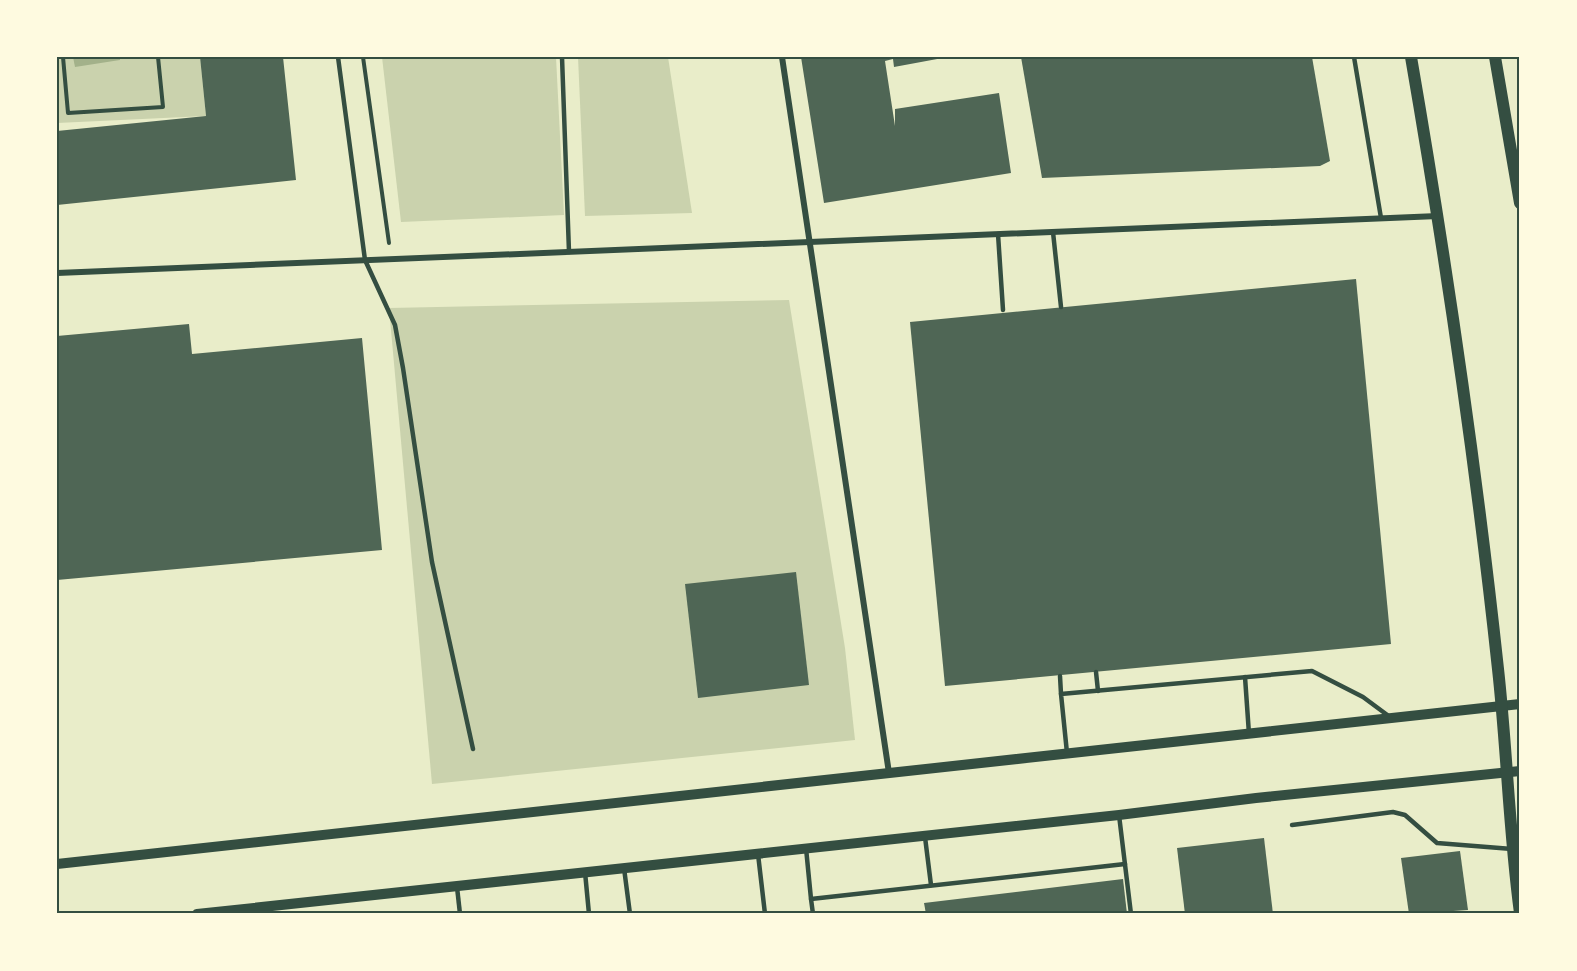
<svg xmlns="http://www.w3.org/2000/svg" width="1577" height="971" font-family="Rubik,sans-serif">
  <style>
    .green { fill: #cad2ad }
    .water { fill: #a3b18a }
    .building { fill: #4f6655 }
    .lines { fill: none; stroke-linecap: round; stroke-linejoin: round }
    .path { stroke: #344e41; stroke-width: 4 }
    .service { stroke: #344e41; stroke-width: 4.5 }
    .minor { stroke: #344e41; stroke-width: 6 }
    .tertiary { stroke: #344e41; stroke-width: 10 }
    .secondary { stroke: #344e41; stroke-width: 12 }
    .neatline { fill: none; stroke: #344e41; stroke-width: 2 }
  </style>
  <rect width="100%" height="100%" fill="#e9edc9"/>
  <g class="green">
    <path d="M 57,57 L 200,57 L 206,116 L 57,123 Z"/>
    <path d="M 382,57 L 556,57 L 564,215 L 401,222 Z"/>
    <path d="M 578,57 L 668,57 L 692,213 L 585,216 Z"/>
    <path d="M 789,300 L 845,648 L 855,740 L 432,784 L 389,308 Z"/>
  </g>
  <path class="water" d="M 73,57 L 120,57 L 120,60 L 75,67 Z"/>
  <g class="building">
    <path d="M 200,57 L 283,57 L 296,180 L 57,205 L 57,131 L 206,116 Z"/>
    <path d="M 801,57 L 948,57 L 894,67 L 893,59 L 885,61 L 895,126 L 895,109 L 999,93 L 1011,173 L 824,203 Z"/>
    <path d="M 1021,57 L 1312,57 L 1330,161 L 1320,166 L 1042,178 Z"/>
    <path d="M 1356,279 L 1391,644 L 945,686 L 910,322 Z"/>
    <path d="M 189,324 L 192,354 L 362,338 L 382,550 L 57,580 L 57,336 Z"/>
    <path d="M 796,572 L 809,685 L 698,698 L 685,584 Z"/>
    <path d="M 1264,838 L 1273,914 L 1185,914 L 1177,848 Z"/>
    <path d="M 1460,851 L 1468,910 L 1409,914 L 1401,858 Z"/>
    <path d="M 1123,879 L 1127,914 L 926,914 L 924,903 Z"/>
  </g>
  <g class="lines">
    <g class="path">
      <path d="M 63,57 L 68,113 L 163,107 L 158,57"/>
      <path d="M 363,57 L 389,243"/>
    </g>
    <g class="service">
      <path d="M 338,57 L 365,260 L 395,325 L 403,368 L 432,562 L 473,749"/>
      <path d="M 562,57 L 569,252"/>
      <path d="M 1354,57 L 1381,218"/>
      <path d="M 1053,232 L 1061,307"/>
      <path d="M 998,234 L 1003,310"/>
      <path d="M 1096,672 L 1098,691"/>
      <path d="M 1060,676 L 1061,694"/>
      <path d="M 1245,677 L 1249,734"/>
      <path d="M 1067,753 L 1061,694 L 1312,671 L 1363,697 L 1390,717"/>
      <path d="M 1119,815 L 1131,914"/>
      <path d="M 1292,825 L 1393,812 L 1405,815 L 1437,843 L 1512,849"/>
      <path d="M 925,837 L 931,885"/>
      <path d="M 806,848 L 811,899 L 1125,864"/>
      <path d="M 758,854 L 765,914"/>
      <path d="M 624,868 L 630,914"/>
      <path d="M 585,872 L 589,914"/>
      <path d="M 457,887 L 460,914"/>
      <path d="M 811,899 L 813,914"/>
    </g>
    <g class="minor">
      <path d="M 782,57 L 889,773"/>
      <path d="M 57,273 L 1438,216"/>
    </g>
    <g class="tertiary">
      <path d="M 57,864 L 1520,704"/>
      <path d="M 197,914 L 1119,815 L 1256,798 L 1520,771"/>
    </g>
    <g class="secondary">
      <path d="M 1411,57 C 1446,260 1476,464 1498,669 C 1507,750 1509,832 1520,913"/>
      <path d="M 1495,57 L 1520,203"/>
    </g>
  </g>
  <rect width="1577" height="971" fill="none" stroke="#fefae0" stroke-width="117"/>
  <rect x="58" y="58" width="1460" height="854" class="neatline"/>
</svg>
